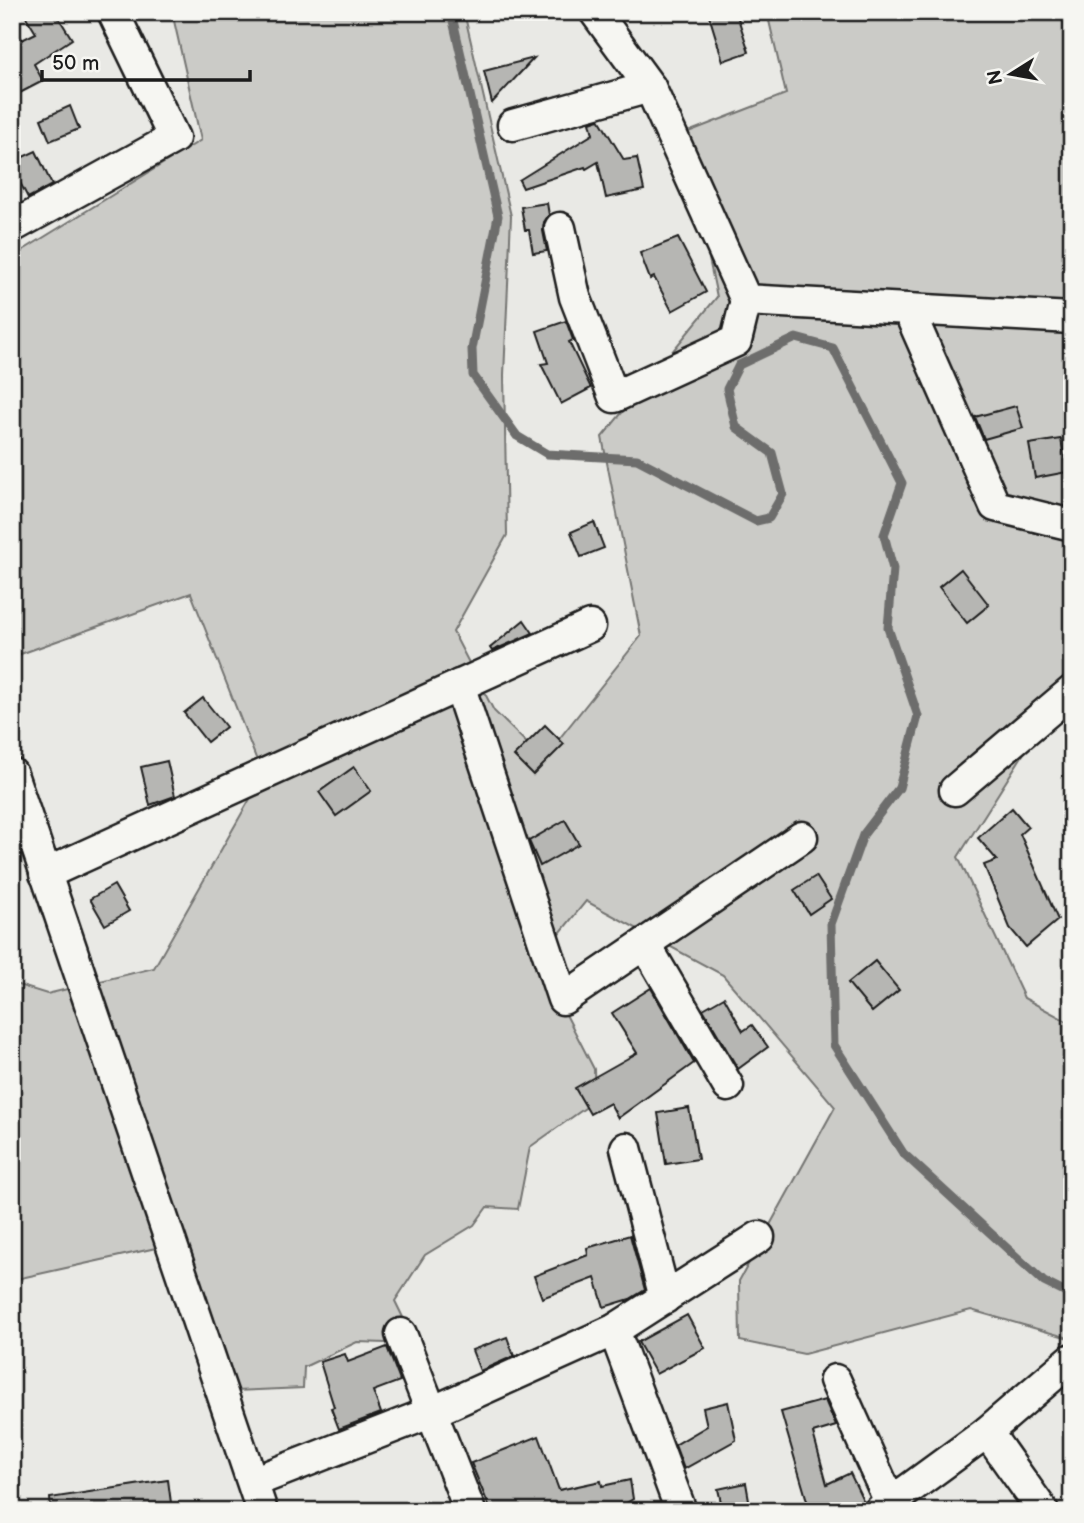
<svg xmlns="http://www.w3.org/2000/svg" width="1084" height="1523" font-family="'Balsamiq Sans',sans-serif">
  <style>
    .green { fill: #cbcbc7; stroke: #747472; stroke-width: 2 }
    .lines { fill: none; stroke-linecap: round; stroke-linejoin: round }
    .stream { stroke: #6d6d6c; stroke-width: 9 }
    .building { fill: #b6b6b3; stroke: #1c1c1c; stroke-width: 2 }
    .minor-casing { stroke: #1c1c1c; stroke-width: 35 }
    .minor { stroke: #f6f6f2; stroke-width: 30 }
  </style>
  <rect width="100%" height="100%" fill="#e9e9e5"/>
  <filter id="ink" filterUnits="userSpaceOnUse"><feTurbulence type="fractalNoise" baseFrequency=".0143" numOctaves="2"/><feDisplacementMap in="SourceGraphic" scale="14" xChannelSelector="R" yChannelSelector="G"/><feConvolveMatrix kernelMatrix="1 2 1 2 8 2 1 2 1" color-interpolation-filters="sRGB"/></filter>
  <g filter="url(#ink)">
    <path class="green" d="M 172,12 L 464,12 L 511,216 L 504,375 L 507,535 L 453,632 L 494,711 L 543,759 L 641,636 L 602,437 L 717,297 L 683,134 L 786,94 L 767,12 L 1072,12 L 1072,698 L 1024,753 L 958,857 L 1024,998 L 1072,1024 L 1072,1339 L 971,1310 L 804,1354 L 740,1341 L 739,1281 L 835,1107 L 723,975 L 586,901 L 538,960 L 594,1069 L 595,1101 L 530,1147 L 518,1209 L 487,1207 L 474,1225 L 425,1255 L 395,1301 L 416,1344 L 357,1342 L 304,1367 L 303,1388 L 235,1391 L 183,1242 L 12,1280 L 12,983 L 47,994 L 154,968 L 263,776 L 191,593 L 12,657 L 12,257 L 201,140 Z"/>
    <g class="lines">
      <path class="stream" d="M 451,12 L 498,216 L 472,349 L 473,375 L 517,436 L 547,454 L 637,459 L 756,521 L 769,518 L 783,494 L 772,453 L 736,427 L 727,389 L 739,365 L 796,338 L 833,348 L 902,483 L 884,535 L 893,569 L 888,628 L 918,716 L 899,788 L 863,835 L 831,924 L 834,1045 L 903,1153 L 1044,1282 L 1072,1296"/>
    </g>
    <g class="building">
      <path d="M 23,12 L 55,12 L 72,39 L 34,64 L 43,81 L 12,97 L 12,19 L 22,40 L 36,33 Z"/>
      <path d="M 708,12 L 736,12 L 749,52 L 723,61 Z"/>
      <path d="M 534,58 L 492,103 L 484,71 Z"/>
      <path d="M 70,106 L 79,129 L 50,141 L 41,119 Z"/>
      <path d="M 599,119 L 624,160 L 637,158 L 644,190 L 606,198 L 598,162 L 586,169 L 585,167 L 523,188 L 519,180 L 593,134 L 590,122 Z"/>
      <path d="M 36,151 L 52,185 L 28,198 L 12,167 L 12,162 Z"/>
      <path d="M 547,203 L 549,215 L 544,222 L 543,231 L 547,251 L 533,253 L 529,230 L 525,230 L 521,207 Z"/>
      <path d="M 678,238 L 706,292 L 672,311 L 654,277 L 650,279 L 640,253 Z"/>
      <path d="M 566,321 L 573,340 L 569,342 L 591,388 L 561,404 L 541,364 L 548,363 L 537,331 Z"/>
      <path d="M 1016,406 L 1023,428 L 984,439 L 975,417 Z"/>
      <path d="M 1061,439 L 1067,472 L 1035,478 L 1029,444 Z"/>
      <path d="M 594,522 L 604,548 L 581,557 L 571,532 Z"/>
      <path d="M 961,569 L 989,605 L 967,623 L 939,587 Z"/>
      <path d="M 524,620 L 533,633 L 492,651 L 490,648 Z"/>
      <path d="M 203,698 L 226,727 L 207,742 L 184,713 Z"/>
      <path d="M 545,725 L 564,744 L 533,775 L 514,756 Z"/>
      <path d="M 167,761 L 175,796 L 150,805 L 141,767 Z"/>
      <path d="M 354,767 L 371,791 L 336,816 L 319,792 Z"/>
      <path d="M 1012,808 L 1028,827 L 1020,834 L 1058,920 L 1026,947 L 1010,928 L 984,865 L 997,860 L 978,838 Z"/>
      <path d="M 565,820 L 579,844 L 540,866 L 529,841 Z"/>
      <path d="M 816,876 L 831,899 L 809,914 L 794,890 Z"/>
      <path d="M 114,885 L 129,911 L 105,925 L 90,899 Z"/>
      <path d="M 875,961 L 899,990 L 872,1012 L 848,983 Z"/>
      <path d="M 651,988 L 694,1063 L 618,1118 L 610,1103 L 590,1114 L 575,1088 L 637,1053 L 612,1013 Z"/>
      <path d="M 724,997 L 743,1031 L 752,1025 L 768,1047 L 738,1069 L 703,1009 Z"/>
      <path d="M 689,1108 L 698,1159 L 666,1164 L 658,1113 Z"/>
      <path d="M 630,1235 L 645,1290 L 630,1299 L 604,1307 L 595,1278 L 542,1298 L 534,1276 L 588,1255 L 587,1248 Z"/>
      <path d="M 687,1315 L 705,1348 L 656,1374 L 638,1342 Z"/>
      <path d="M 507,1337 L 514,1356 L 480,1371 L 472,1350 Z"/>
      <path d="M 387,1347 L 400,1381 L 373,1391 L 381,1413 L 339,1429 L 331,1408 L 334,1407 L 320,1362 L 345,1354 L 348,1362 Z"/>
      <path d="M 825,1400 L 836,1426 L 813,1433 L 827,1484 L 850,1473 L 864,1502 L 862,1511 L 810,1511 L 781,1412 Z"/>
      <path d="M 728,1402 L 736,1440 L 684,1469 L 675,1445 L 707,1426 L 703,1408 Z"/>
      <path d="M 539,1436 L 559,1490 L 601,1481 L 602,1486 L 630,1480 L 633,1499 L 613,1511 L 491,1511 L 471,1463 Z"/>
      <path d="M 168,1480 L 171,1503 L 121,1511 L 51,1511 L 50,1498 Z"/>
      <path d="M 746,1483 L 751,1511 L 723,1511 L 718,1489 Z"/>
    </g>
    <g class="lines">
      <g class="minor-casing">
        <g id="minor">
          <path d="M 595,12 L 650,87 L 746,300 L 1072,318"/>
          <path d="M 513,125 L 650,87"/>
          <path d="M 12,227 L 174,138 L 113,12"/>
          <path d="M 560,228 L 575,297 L 614,397 L 736,341 L 746,300"/>
          <path d="M 908,309 L 995,506 L 1072,525"/>
          <path d="M 459,685 L 563,999 L 802,837"/>
          <path d="M 12,774 L 262,1511"/>
          <path d="M 955,790 L 1072,691"/>
          <path d="M 45,874 L 590,626"/>
          <path d="M 645,944 L 728,1086"/>
          <path d="M 626,1148 L 665,1298"/>
          <path d="M 614,1330 L 681,1511"/>
          <path d="M 401,1334 L 470,1511"/>
          <path d="M 835,1380 L 890,1502"/>
          <path d="M 987,1432 L 1043,1511"/>
          <path d="M 253,1482 L 432,1412 L 614,1330 L 759,1237"/>
          <path d="M 879,1511 L 987,1432 L 1072,1359"/>
        </g>
      </g>
      <use href="#minor" class="minor"/>
    </g>
  </g>
  <rect width="1084" height="1523" fill="none" stroke="#f6f6f2" stroke-width="42"/>
  <rect x="21" y="21" width="1042" height="1481" fill="none" stroke="#1c1c1c" stroke-width="2.5" filter="url(#ink)"/>
  <g transform="translate(1011 74) rotate(259)" stroke="#f6f6f2" stroke-width="5" paint-order="stroke">
  <path d="M0-5L12 26L0 18L-12 26Z" fill="#1c1c1c"/>
  <text y="-10" font-size="19" font-weight="bold" text-anchor="middle" fill="#1c1c1c">N</text>
  </g>
  <path d="M42 70v10h208v-10" fill="none" stroke="#1c1c1c" stroke-width="3.5"/>
  <text x="52" y="70" font-size="21" fill="#1c1c1c" stroke="#f6f6f2" stroke-width="5" paint-order="stroke">50 m</text>
</svg>
